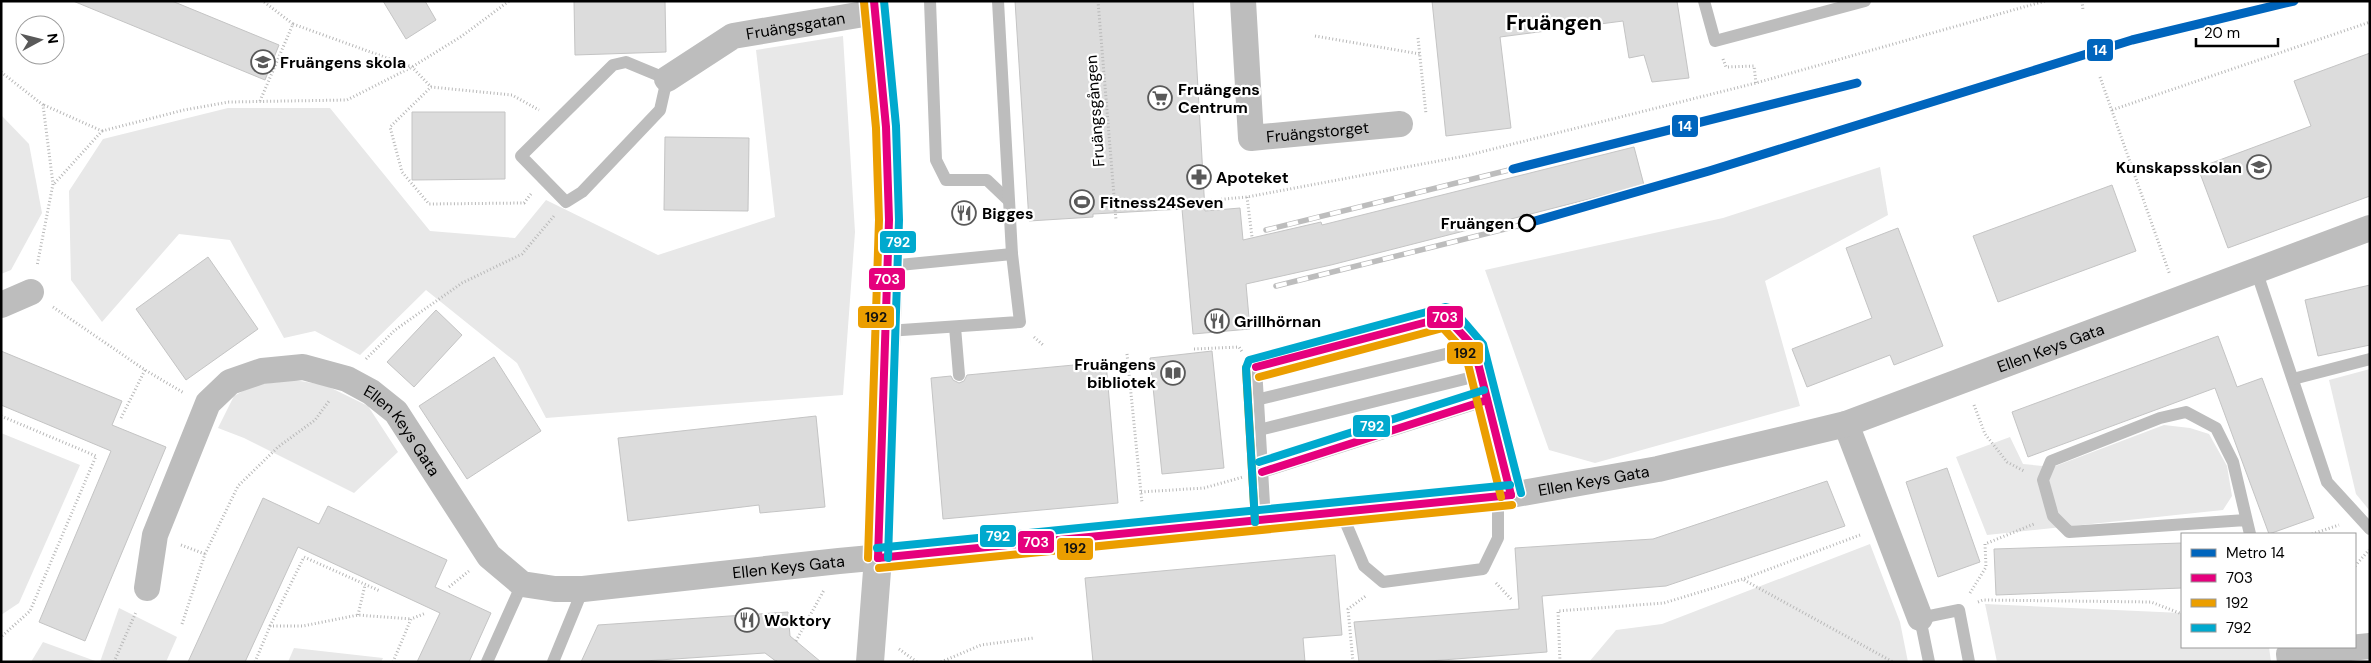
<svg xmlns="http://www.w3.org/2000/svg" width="2371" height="663" font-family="'DM Sans',sans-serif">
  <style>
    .green { fill: #e8e8e8 }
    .building { fill: #dcdcdc; stroke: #c4c4c4 }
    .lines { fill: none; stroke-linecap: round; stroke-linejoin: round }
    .path { stroke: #b8b8b8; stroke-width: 3; stroke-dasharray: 1 2.5; stroke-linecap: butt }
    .lane { stroke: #bdbdbd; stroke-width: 12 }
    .street { stroke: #bdbdbd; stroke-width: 26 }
    .secondary { stroke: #bfbfbf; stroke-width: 28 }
    .rail-casing { stroke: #bdbdbd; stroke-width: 5.5 }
    .rail { stroke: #fff; stroke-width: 4; stroke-dasharray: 11; stroke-linecap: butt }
    .bus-1-casing { stroke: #fff; stroke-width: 11 }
    .bus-2-casing { stroke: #fff; stroke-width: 11 }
    .bus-3-casing { stroke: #fff; stroke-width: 11 }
    .bus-1 { stroke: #e5007d; stroke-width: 8 }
    .bus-2 { stroke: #eb9e00; stroke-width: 8 }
    .bus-3 { stroke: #00a9ce; stroke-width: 8 }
    .metro-1-casing { stroke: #fff; stroke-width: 12 }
    .metro-1 { stroke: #0065bd; stroke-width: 9 }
    .stop-dot { fill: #fff; stroke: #000; stroke-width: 2.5 }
    .labels { text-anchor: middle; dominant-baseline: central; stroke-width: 4.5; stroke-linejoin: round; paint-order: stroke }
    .street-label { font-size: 16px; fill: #000; stroke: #fff }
    .poi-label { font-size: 16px; font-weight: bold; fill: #000; stroke: #fff; text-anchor: start }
    .stop-label { font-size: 16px; font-weight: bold; fill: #000; stroke: #fff; text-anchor: end }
    .district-label { font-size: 21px; font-weight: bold; fill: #000; stroke: #fff }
    .line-badge { stroke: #fff; stroke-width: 2 }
    .badge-label { font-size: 14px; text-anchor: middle; font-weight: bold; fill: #fff }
    .pale-badge-label { font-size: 14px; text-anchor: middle; font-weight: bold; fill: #111 }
  </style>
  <rect width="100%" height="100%" fill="#fff"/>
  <g class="green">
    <path d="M 843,36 L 855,232 L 843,395 L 546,418 L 517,363 L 426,290 L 360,355 L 315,331 L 284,338 L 230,240 L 179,234 L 102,322 L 71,280 L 69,191 L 103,139 L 228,108 L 330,108 L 430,231 L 515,238 L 546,200 L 658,255 L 775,217 L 756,50 Z"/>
    <path d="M 1,115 L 29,144 L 42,213 L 11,270 L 1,274 Z"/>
    <path d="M 1880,167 L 1888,215 L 1765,281 L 1800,406 L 1595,463 L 1549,450 L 1485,270 L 1723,218 Z"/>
    <path d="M 2370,369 L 2370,511 L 2356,494 L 2329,380 Z"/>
    <path d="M 294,380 L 325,385 L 368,406 L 398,452 L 354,493 L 244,438 L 218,428 L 234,396 L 254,385 Z"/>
    <path d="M 2164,425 L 2190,428 L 2209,434 L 2227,466 L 2232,496 L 2223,510 L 1987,535 L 1956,457 L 2010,437 L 2023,464 L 2053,467 Z"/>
    <path d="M 1,433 L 80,465 L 19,603 L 1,615 Z"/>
    <path d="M 1870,544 L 1900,622 L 1908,662 L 1589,662 L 1616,630 L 1662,624 Z"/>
    <path d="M 1985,604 L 2182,613 L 2182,647 L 2269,647 L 2271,662 L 1997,662 Z"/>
    <path d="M 119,608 L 177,637 L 166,662 L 100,662 Z"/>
    <path d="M 43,642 L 98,662 L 31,662 Z"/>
    <path d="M 294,648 L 383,658 L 381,662 L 288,662 Z"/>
  </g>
  <g class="building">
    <path d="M 73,1 L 172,1 L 279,45 L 265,80 Z"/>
    <path d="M 383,1 L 425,1 L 436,20 L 406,39 Z"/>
    <path d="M 574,1 L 665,1 L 666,52 L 575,55 Z"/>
    <path d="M 1015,1 L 1193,1 L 1205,211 L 1240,208 L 1243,240 L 1321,222 L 1322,225 L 1634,147 L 1644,185 L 1331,265 L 1246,284 L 1250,329 L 1193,334 L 1182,209 L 1093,214 L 1093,217 L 1029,221 Z"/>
    <path d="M 1432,1 L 1677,1 L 1689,78 L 1652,82 L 1644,55 L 1629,58 L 1623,21 L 1500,37 L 1511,128 L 1446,136 Z"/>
    <path d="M 2370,53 L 2370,196 L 2228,248 L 2198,168 L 2311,126 L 2294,81 Z"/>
    <path d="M 412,112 L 505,112 L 505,179 L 412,180 Z"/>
    <path d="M 665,137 L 749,138 L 748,211 L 664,210 Z"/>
    <path d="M 2112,185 L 2136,251 L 1998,302 L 1973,236 Z"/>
    <path d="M 1898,228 L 1943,346 L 1894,365 L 1890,355 L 1807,387 L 1792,349 L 1872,318 L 1846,248 Z"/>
    <path d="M 208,257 L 258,329 L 186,380 L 136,309 Z"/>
    <path d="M 2370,285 L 2370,345 L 2318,356 L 2305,300 Z"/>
    <path d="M 436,310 L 462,335 L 414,387 L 387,362 Z"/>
    <path d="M 2218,336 L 2237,387 L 2262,378 L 2314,518 L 2269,534 L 2215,388 L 2028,457 L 2012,412 Z"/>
    <path d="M 1,351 L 122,401 L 112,425 L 166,447 L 85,641 L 39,622 L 111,451 L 1,405 Z"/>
    <path d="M 1212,351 L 1224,468 L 1162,474 L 1150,358 Z"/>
    <path d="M 494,357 L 541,431 L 467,479 L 419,406 Z"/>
    <path d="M 1106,362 L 1118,503 L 943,519 L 931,378 L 951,376 L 953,380 L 959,383 L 964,381 L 967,375 Z"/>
    <path d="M 816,416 L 825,507 L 760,513 L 759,505 L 628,521 L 618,438 Z"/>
    <path d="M 1947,468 L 1980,562 L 1938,577 L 1906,482 Z"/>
    <path d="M 1827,481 L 1845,526 L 1666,586 L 1542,596 L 1547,652 L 1416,662 L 1359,662 L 1354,622 L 1519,609 L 1515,548 L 1653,539 Z"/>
    <path d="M 263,498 L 319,524 L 328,506 L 447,560 L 435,587 L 491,613 L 469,662 L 417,662 L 440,613 L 298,547 L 245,662 L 188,662 Z"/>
    <path d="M 2182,543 L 2182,588 L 1996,595 L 1994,549 Z"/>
    <path d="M 1335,555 L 1342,635 L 1303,638 L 1305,662 L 1093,662 L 1085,578 Z"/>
    <path d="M 788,612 L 790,636 L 821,662 L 777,662 L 765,653 L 629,662 L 581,662 L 598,625 Z"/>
  </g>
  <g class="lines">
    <g class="path">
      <path d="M 1098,1 L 1116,220"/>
      <path d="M 2082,1 L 2083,10"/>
      <path d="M 293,24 L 412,67 L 431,87"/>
      <path d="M 1315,36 L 1420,54"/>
      <path d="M 1418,38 L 1426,114"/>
      <path d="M 1723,59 L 1726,67 L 1754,66 L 1756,83"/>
      <path d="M 1,72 L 43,105 L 53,184 L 37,266"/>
      <path d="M 2100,77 L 2170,275"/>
      <path d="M 260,101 L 293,24 L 263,1"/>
      <path d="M 44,105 L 102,131 L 54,184"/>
      <path d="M 2112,110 L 2370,22"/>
      <path d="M 102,131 L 184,110 L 229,102 L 347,100 L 412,67 L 462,36 L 509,1"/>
      <path d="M 531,194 L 524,203 L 429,204 L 402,172 L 390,127 L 431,87 L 512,95 L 539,110"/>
      <path d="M 1247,197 L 1252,237"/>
      <path d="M 1176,209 L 1179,203 L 1247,197 L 1465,156 L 1756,83 L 2045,1"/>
      <path d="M 53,307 L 145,370 L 184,393"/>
      <path d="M 1034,337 L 1043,345"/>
      <path d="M 1194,349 L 1239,347 L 1243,353"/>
      <path d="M 1127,354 L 1142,503"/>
      <path d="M 366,359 L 395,330 L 462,283 L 522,254 L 554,216"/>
      <path d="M 1974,405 L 1985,434 L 2007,462 L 2024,471"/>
      <path d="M 1,416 L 96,456 L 30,611 L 1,637"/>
      <path d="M 121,418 L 145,370"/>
      <path d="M 1141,492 L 1204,488 L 1243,477"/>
      <path d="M 2312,534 L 2339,525"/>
      <path d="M 181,545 L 205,554"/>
      <path d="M 2355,566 L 2369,550"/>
      <path d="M 1744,580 L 1893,662"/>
      <path d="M 1496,583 L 1512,600"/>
      <path d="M 449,587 L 469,571"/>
      <path d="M 1970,593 L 1986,567 L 1985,544 L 2034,524"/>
      <path d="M 1978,602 L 1983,600 L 2151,602 L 2182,614"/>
      <path d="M 358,615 L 365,585"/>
      <path d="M 182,624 L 205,554 L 238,486 L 278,447 L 315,420 L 329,401"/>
      <path d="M 270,626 L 304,557 L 380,591"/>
      <path d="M 796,641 L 824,590"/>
      <path d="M 899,649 L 917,662"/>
      <path d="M 114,662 L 136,612"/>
      <path d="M 255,662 L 270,626 L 303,626 L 358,615 L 411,619"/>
      <path d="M 393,662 L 411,619 L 426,613"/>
      <path d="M 776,662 L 777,662"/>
      <path d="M 941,662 L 981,645 L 1034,638"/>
      <path d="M 1353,662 L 1348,609 L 1367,595"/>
      <path d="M 1560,662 L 1558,611 L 1664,603 L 1743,579 L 1860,535"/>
    </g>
    <g class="lane">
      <path d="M 930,1 L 936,160 L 946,180 L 987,180 L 1008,200"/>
      <path d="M 1704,1 L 1715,41 L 1865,1"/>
      <path d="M 626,62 L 667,79 L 660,110 L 582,192 L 566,202 L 521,156 L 613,65 Z"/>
      <path d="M 889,266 L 1012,254"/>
      <path d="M 2256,270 L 2327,482 L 2370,529"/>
      <path d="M 955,327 L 959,375"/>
      <path d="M 887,331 L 1020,322 L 1012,254 L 998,1"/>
      <path d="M 2293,379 L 2370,359"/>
      <path d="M 1256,400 L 1474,347"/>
      <path d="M 1259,430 L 1481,375"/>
      <path d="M 1262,472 L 1487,400"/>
      <path d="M 1342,514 L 1364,566 L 1383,582 L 1483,569 L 1498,538 L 1498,497"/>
      <path d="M 2246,520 L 2069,532 L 2053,516 L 2043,480 L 2051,461 L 2160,418 L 2186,412 L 2216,428 L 2233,462 L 2250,534"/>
      <path d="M 1265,521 L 1256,367 L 1446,317 L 1474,347 L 1511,495"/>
      <path d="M 487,662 L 522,584"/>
      <path d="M 553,662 L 583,589"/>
      <path d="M 1929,662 L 1920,618 L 1959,610 L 1969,662"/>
    </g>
    <g class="street">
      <path id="s1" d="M 1243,1 L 1251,138 L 1400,124"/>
      <path id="s2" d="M 667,79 L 733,36 L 876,12"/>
      <path d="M 1,305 L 31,292"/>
      <path d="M 1846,424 L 1920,618"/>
      <path id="s3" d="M 147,588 L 155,535 L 208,403 L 230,382 L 262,371 L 303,367 L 347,379 L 371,392 L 396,412 L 489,556 L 522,584 L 555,589 L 583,589 L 839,561 L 1342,514 L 1511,495 L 1658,469 L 1846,424 L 2370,228"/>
      <path d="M 2290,662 L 2289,654 L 2370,646"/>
    </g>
    <path class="secondary" d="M 870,662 L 878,558 L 889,266 L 886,127 L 874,1"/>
    <g class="rail-casing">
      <g id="rail">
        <path d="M 1266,230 L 1513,169"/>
        <path d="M 1276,286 L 1525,224"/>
      </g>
    </g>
    <use href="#rail" class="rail"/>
    <g class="bus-1-casing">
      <g id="bus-1">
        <path d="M 874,1 L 886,127 L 889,220 L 878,558"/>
        <path d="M 1256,367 L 1446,317 L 1474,347 L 1511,495"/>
        <path d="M 1262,472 L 1487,400"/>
        <path d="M 878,558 L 1511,495"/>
      </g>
    </g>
    <g class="bus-2-casing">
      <g id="bus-2">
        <path d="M 864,2 L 876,128 L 879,220 L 868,558"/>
        <path d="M 1246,368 L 1255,522"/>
        <path d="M 1259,377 L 1443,328 L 1465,352 L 1501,497"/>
        <path d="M 879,568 L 1512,505"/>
      </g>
    </g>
    <g class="bus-3-casing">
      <g id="bus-3">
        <path d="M 884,1 L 896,126 L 899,220 L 888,558"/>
        <path d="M 1259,462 L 1484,390"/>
        <path d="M 1255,522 L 1246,368 L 1249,360 L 1445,307 L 1453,309 L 1483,344 L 1521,493"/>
        <path d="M 877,548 L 1510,485"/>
      </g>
    </g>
    <use href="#bus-1" class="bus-1"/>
    <use href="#bus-2" class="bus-2"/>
    <use href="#bus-3" class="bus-3"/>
    <g class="metro-1-casing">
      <g id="metro-1">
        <path d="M 1513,169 L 1857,83"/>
        <path d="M 1525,224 L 1709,171 L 2132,40 L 2294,1"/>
      </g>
    </g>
    <use href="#metro-1" class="metro-1"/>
  </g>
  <defs>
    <g id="school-ring" transform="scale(1.25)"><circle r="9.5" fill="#fff" stroke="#595959" stroke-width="1.5"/><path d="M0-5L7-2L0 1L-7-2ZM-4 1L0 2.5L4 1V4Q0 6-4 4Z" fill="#595959"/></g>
    <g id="supermarket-ring" transform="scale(1.25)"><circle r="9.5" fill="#fff" stroke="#595959" stroke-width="1.5"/><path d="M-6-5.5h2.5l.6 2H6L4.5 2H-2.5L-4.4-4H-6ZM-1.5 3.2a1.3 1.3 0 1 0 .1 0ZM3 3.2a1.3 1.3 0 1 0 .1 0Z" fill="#595959"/></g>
    <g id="pharmacy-ring" transform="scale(1.25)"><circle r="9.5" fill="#fff" stroke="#595959" stroke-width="1.5"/><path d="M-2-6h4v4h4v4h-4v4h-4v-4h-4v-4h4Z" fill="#595959"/></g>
    <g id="stadium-ring" transform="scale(1.25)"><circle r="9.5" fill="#fff" stroke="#595959" stroke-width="1.5"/><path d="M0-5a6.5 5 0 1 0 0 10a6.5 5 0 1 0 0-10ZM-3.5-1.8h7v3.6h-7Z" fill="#595959"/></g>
    <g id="restaurant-ring" transform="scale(1.25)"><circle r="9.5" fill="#fff" stroke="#595959" stroke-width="1.5"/><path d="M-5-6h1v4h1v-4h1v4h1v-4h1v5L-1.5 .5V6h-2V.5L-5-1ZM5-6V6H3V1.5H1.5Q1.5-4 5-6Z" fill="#595959"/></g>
    <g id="library-ring" transform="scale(1.25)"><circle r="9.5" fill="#fff" stroke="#595959" stroke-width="1.5"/><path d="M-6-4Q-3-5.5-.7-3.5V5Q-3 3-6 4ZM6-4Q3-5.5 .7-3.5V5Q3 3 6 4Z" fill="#595959"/></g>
  </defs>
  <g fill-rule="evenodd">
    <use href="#school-ring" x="263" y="62"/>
    <use href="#supermarket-ring" x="1160" y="98"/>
    <use href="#school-ring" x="2259" y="167"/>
    <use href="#pharmacy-ring" x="1199" y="177"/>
    <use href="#stadium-ring" x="1082" y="202"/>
    <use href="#restaurant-ring" x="964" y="213"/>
    <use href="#restaurant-ring" x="1217" y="321"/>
    <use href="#library-ring" x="1173" y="373"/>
    <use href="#restaurant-ring" x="747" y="620"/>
  </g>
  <circle class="stop-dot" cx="1527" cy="223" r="8"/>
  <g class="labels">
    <g class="street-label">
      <text stroke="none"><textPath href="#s2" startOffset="142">Fruängsgatan</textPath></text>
      <text transform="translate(1095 111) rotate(-94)">Fruängsgången</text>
      <text stroke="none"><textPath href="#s1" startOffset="204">Fruängstorget</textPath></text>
      <text stroke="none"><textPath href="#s3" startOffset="2176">Ellen Keys Gata</textPath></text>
      <text stroke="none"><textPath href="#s3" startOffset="424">Ellen Keys Gata</textPath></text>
      <text stroke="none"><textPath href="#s3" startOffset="1699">Ellen Keys Gata</textPath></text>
      <text stroke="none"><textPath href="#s3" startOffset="889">Ellen Keys Gata</textPath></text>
    </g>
    <g class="poi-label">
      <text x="280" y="62">Fruängens skola</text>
      <text x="1178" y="89">Fruängens<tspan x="1178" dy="18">Centrum</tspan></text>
      <text x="2242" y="167" text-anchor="end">Kunskapsskolan</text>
      <text x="1216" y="177">Apoteket</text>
      <text x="1100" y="202">Fitness24Seven</text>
      <text x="982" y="213">Bigges</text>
      <text x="1234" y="321">Grillhörnan</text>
      <text x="1156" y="364" text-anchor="end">Fruängens<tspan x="1156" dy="18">bibliotek</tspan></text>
      <text x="764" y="620">Woktory</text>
    </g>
    <g class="stop-label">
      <text x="1514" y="223">Fruängen</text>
    </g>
    <g class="district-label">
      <text x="1554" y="23">Fruängen</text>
    </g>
  </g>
  <g class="line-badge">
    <rect x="2086" y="38" width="28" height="24" rx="5" fill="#0065bd"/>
    <rect x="1671" y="114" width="28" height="24" rx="5" fill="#0065bd"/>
    <rect x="879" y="230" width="38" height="24" rx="5" fill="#00a9ce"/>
    <rect x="868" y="267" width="38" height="24" rx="5" fill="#e5007d"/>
    <rect x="857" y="305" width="38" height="24" rx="5" fill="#eb9e00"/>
    <rect x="1426" y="305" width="38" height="24" rx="5" fill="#e5007d"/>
    <rect x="1446" y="341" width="38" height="24" rx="5" fill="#eb9e00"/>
    <rect x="1352" y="414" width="39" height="24" rx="5" fill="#00a9ce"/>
    <rect x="979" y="524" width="38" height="24" rx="5" fill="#00a9ce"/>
    <rect x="1017" y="530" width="38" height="24" rx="5" fill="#e5007d"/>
    <rect x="1056" y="537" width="38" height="24" rx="5" fill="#eb9e00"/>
  </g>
  <g class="badge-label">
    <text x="2100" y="55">14</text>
    <text x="1685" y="131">14</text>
    <text x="898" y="247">792</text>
    <text x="887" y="284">703</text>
    <text x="1445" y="322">703</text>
    <text x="1372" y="431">792</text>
    <text x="998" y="541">792</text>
    <text x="1036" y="547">703</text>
  </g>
  <g class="pale-badge-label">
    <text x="876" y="322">192</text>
    <text x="1465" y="358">192</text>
    <text x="1075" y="553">192</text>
  </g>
  <rect width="2371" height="663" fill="none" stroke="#000000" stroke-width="5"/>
  <rect x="2181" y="533" width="175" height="115" fill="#ffffff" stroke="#999999"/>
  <rect x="2191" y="549" width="25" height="8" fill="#0065bd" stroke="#999999"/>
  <text x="2226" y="558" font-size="15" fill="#000000">Metro 14</text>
  <rect x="2191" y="574" width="25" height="8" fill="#e5007d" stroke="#999999"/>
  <text x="2226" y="583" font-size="15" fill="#000000">703</text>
  <rect x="2191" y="599" width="25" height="8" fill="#eb9e00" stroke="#999999"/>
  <text x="2226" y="608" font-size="15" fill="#000000">192</text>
  <rect x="2191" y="624" width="25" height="8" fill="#00a9ce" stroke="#999999"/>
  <text x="2226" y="633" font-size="15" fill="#000000">792</text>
  <g transform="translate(40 40) rotate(83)"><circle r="24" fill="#ffffff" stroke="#999999"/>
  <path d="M0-4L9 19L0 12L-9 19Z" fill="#595959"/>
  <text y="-8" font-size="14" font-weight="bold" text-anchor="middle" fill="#000000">N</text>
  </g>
  <path d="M2196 38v8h82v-8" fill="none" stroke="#000000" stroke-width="2.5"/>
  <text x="2204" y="38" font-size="15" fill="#000000" stroke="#ffffff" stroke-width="4" paint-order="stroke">20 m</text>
</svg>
